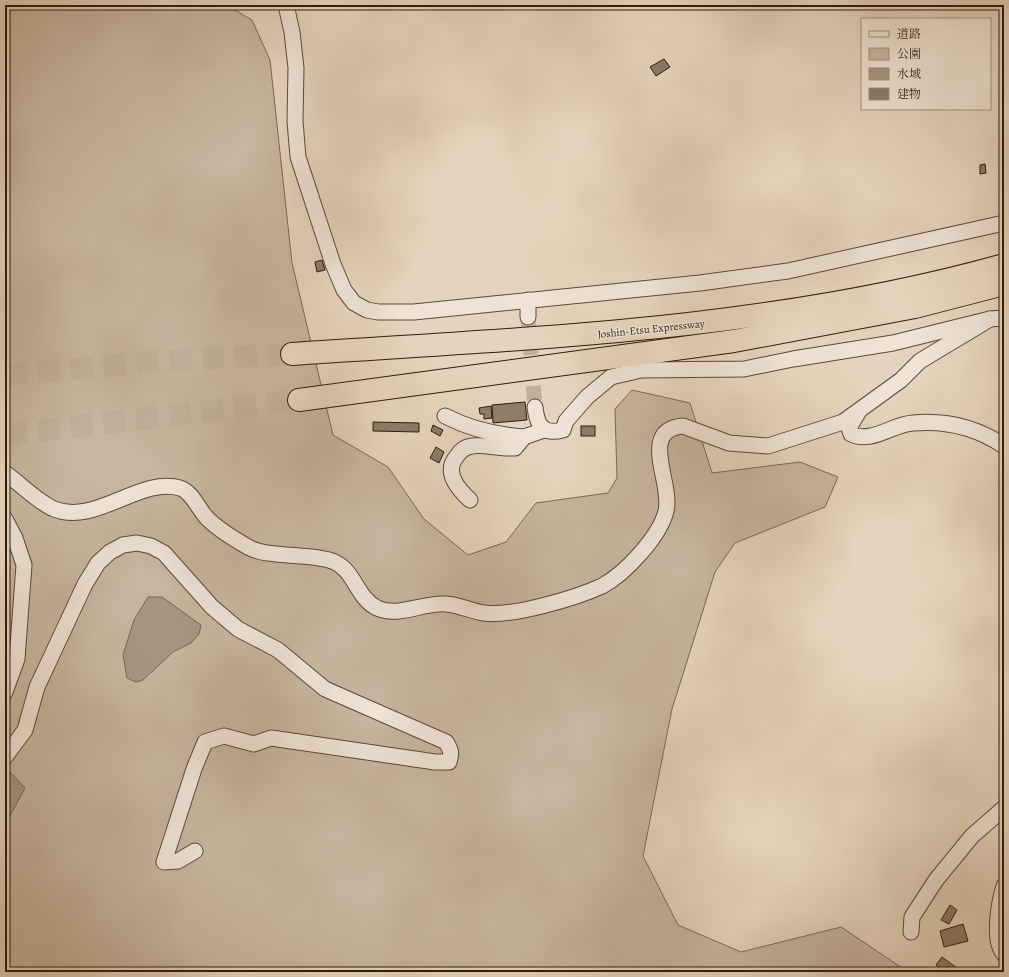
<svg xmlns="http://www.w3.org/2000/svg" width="1009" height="977" font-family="Alegreya,'Noto Serif JP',serif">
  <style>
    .green { fill: #c6b59f; stroke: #796856 }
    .water { fill: #a69581; stroke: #756553 }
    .building { fill: #8c7c69; stroke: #2c1c0d }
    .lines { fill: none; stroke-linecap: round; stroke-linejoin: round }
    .minor-tunnel { stroke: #c0af9a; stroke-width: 15; stroke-dasharray: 15 8; stroke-linecap: butt }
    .highway-tunnel { stroke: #c0af9a; stroke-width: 22; stroke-dasharray: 22 11; stroke-linecap: butt }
    .minor-casing { stroke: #5a4a39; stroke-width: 17 }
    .highway-casing { stroke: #2c1c0d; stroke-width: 24 }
    .minor { stroke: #eee3d4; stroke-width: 15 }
    .highway { stroke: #e5d4bd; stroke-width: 22 }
    .labels { text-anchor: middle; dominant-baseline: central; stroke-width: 3; stroke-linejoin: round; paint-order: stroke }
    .street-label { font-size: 11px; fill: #2c1c0d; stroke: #eee3d4 }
  </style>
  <rect width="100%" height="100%" fill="#e5d4bd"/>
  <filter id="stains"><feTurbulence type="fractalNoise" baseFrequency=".005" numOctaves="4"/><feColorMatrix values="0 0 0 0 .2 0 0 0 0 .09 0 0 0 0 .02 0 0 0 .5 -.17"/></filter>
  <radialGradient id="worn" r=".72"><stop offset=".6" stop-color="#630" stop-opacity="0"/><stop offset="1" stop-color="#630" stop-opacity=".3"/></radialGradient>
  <path class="green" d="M 5,5 L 226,5 L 252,20 L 270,60 L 292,263 L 333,435 L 388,467 L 424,519 L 468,555 L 506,542 L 536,503 L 608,493 L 617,478 L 615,409 L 632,390 L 690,403 L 712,473 L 800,462 L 838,477 L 825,507 L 735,543 L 715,572 L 672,709 L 643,856 L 678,925 L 741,952 L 841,927 L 908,972 L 5,972 Z"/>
  <g class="water">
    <path d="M 148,597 L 162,597 L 201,625 L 199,634 L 191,643 L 173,652 L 143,680 L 136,682 L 127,678 L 123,655 L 134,620 Z"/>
    <path d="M 5,771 L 9,771 L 25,788 L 11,814 L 5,821 Z"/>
  </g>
  <g class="building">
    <path d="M 664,59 L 670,67 L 656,76 L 650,67 Z"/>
    <path d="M 985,164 L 986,173 L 980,174 L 980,165 Z"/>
    <path d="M 322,260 L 325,270 L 317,272 L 315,262 Z"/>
    <path d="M 525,402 L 527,420 L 493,423 L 492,405 Z"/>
    <path d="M 491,406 L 492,418 L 484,419 L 484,414 L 480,414 L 479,408 Z"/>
    <path d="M 373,422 L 419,423 L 419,432 L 373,431 Z"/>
    <path d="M 433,425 L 443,430 L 440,436 L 431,431 Z"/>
    <rect x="581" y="426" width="14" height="10"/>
    <path d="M 436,447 L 444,452 L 439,463 L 430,458 Z"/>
    <path d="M 950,905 L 957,910 L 949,924 L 941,920 Z"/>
    <path d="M 963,924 L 968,941 L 944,947 L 940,931 Z"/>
    <path d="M 942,957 L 957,968 L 954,972 L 947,972 L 936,965 Z"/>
  </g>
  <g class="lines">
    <path class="minor-tunnel" d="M 528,317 L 535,407"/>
    <g class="highway-tunnel">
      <path d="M 5,375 L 151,362 L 292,354"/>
      <path d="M 5,435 L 299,400"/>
    </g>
    <g class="minor-casing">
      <g id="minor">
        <path d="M 286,5 L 292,32 L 296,68 L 295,121 L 298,157 L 333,264 L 344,290 L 354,303 L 367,310 L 378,312 L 414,312 L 700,283 L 788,271 L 1004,223"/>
        <path d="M 528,300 L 528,317"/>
        <path d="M 535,407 C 537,426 543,435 563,430 L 566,421 L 587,397 L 611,377 L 641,370 L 744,369 L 793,359 L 893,343 L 990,319 L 1004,318"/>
        <path d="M 858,413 L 849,428 L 851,434 C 871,444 893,424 913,423 C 947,420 976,427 1004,446"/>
        <path d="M 445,416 C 470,429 496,435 524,437"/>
        <path d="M 5,473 C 21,484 36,501 54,509 C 95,526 141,476 180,488 C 192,492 198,508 206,517 C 217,529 234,539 248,547 C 267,558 306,553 329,560 C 355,567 355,597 377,608 C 399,618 423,602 446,604 C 459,605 471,611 484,613 C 512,617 576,598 602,586 C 625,574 660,536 666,511 C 673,483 638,430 683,426 L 729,443 L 768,446 L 843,422 L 901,380 L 920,361 L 990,319"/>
        <path d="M 470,500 C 458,489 443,472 457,456 C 460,451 465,447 472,446 C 483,444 501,449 515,448 L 524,437 L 544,430"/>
        <path d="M 5,519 L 15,538 L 24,565 L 17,659 L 5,692"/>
        <path d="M 5,757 L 25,730 L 37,687 L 85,584 L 98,563 L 110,552 L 123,545 L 137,543 L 151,546 L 164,553 L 212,607 L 238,629 L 278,650 L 325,689 L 446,742 C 451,750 452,753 449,762 L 435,762 L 271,738 L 254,744 L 224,736 L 205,742 L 194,769 L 164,862 L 178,861 L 195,851"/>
        <path d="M 1004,886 C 999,902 992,941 1004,954"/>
        <path d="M 911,932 L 912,917 L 936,880 L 972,836 L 1004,808"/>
      </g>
    </g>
    <g class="highway-casing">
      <g id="highway">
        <path d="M 292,354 C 531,338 772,330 1004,265"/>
        <path d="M 299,400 L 734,341 L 915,307 L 1004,284"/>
      </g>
    </g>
    <use href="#minor" class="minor"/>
    <use href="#highway" class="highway"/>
  </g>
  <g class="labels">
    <g class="street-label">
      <text transform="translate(651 329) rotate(-6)">Joshin-Etsu Expressway</text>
    </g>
  </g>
  <rect width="1009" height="977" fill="none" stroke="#e5d4bd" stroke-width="20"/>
  <rect x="6" y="6" width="997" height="965" fill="none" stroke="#2c1c0d" stroke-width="2"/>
  <rect x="10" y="10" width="989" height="957" fill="none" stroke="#2c1c0d"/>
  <rect x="861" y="18" width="130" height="92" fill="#eee3d4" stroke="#a09384"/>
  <rect x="869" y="31" width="20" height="6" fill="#eee3d4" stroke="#a09384"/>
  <text x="897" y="38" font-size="12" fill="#2c1c0d">道路</text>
  <rect x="869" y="48" width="20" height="12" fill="#c6b59f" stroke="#a09384"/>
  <text x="897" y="58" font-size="12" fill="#2c1c0d">公園</text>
  <rect x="869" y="68" width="20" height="12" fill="#a69581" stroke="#a09384"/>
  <text x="897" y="78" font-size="12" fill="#2c1c0d">水域</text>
  <rect x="869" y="88" width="20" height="12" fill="#8c7c69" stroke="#a09384"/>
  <text x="897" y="98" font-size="12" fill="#2c1c0d">建物</text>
  <rect width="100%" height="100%" filter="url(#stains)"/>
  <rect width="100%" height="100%" fill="url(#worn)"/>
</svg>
